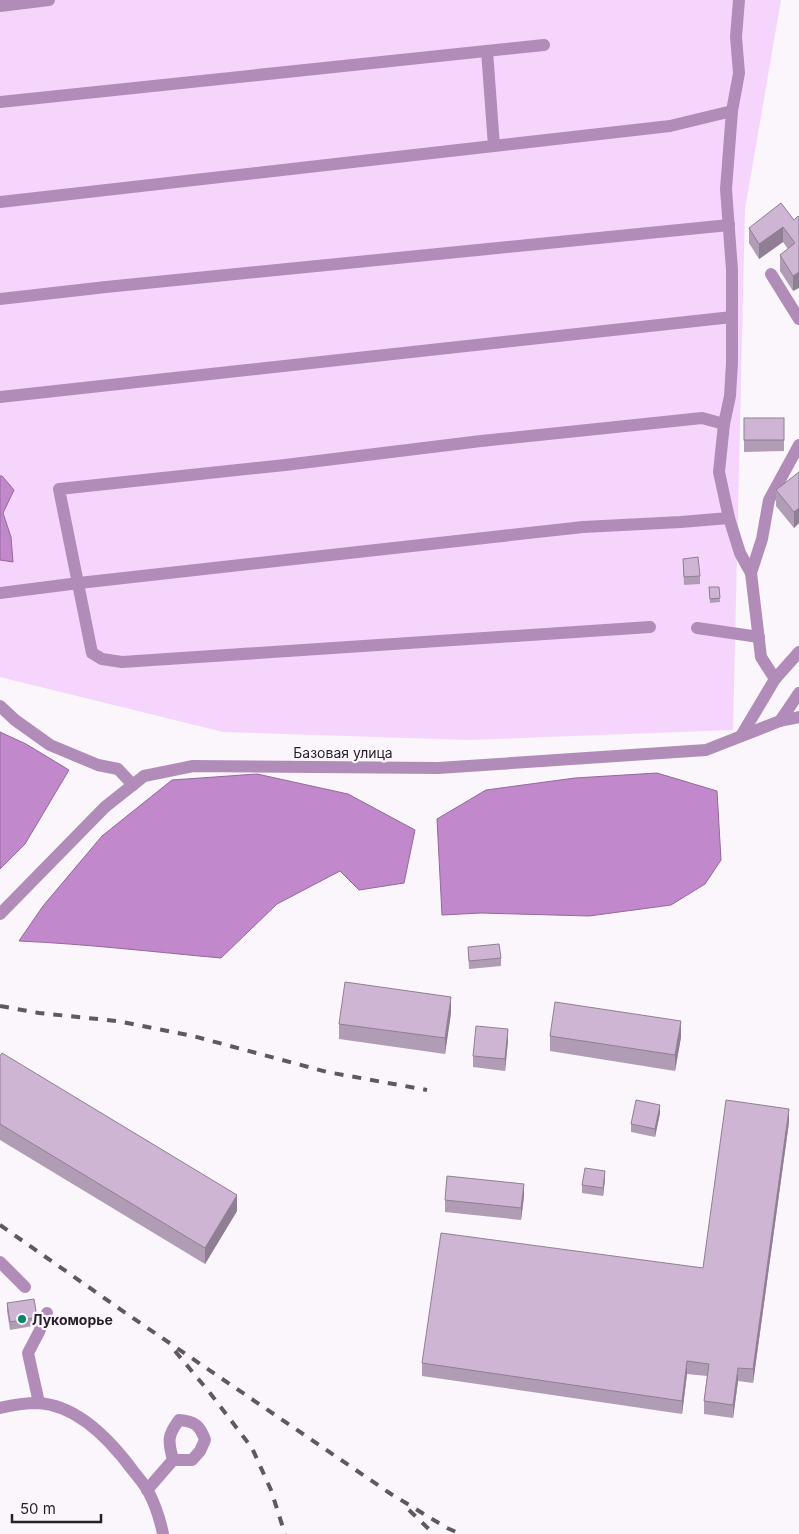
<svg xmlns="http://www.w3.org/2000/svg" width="799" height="1534" font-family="Inter,sans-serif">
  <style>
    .green { fill: #f6d5fc }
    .water { fill: #c189cb; stroke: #93699b }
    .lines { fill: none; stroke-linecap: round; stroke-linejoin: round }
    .minor { stroke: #b28cb9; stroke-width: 12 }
    .rail { stroke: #605762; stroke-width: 4; stroke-dasharray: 9 9; stroke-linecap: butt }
    .wall { fill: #b19cb5 }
    .shaded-wall { fill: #907f94 }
    .building { fill: #ceb5d3; stroke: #907f94 }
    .poi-dot { fill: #02866a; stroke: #fbf5fc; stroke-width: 2 }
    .labels { text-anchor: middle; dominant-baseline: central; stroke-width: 4.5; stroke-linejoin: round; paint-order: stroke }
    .street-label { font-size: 14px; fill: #291f2b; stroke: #fbf5fc }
    .poi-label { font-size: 14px; font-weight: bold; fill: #291f2b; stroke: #fbf5fc; text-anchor: start }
  </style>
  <rect width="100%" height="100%" fill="#fbf5fc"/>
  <path class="green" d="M 0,0 L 781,0 L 745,209 L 733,730 L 469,740 L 223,732 L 0,677 Z"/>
  <g class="water">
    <path d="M 0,476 L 2,476 L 14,490 L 3,513 L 11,537 L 13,562 L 0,560 Z"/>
    <path d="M 0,732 L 26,744 L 69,770 L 25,844 L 0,869 Z"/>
    <path d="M 657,773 L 717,791 L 721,860 L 705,884 L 671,905 L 589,916 L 481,913 L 442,915 L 437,819 L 486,790 L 575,778 Z"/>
    <path d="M 257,774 L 348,794 L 415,830 L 404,883 L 359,890 L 340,871 L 277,904 L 221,958 C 154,952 87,944 19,941 L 43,906 L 102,836 L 172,780 Z"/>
  </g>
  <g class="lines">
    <g class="minor">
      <path d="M 739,0 L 736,37 L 739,73 L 732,111 L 726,189 L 732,270 L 732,363 L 730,396 L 724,424 L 719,472 L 729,518 L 740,553 L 751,573 L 761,657 L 775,679 L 741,736"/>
      <path d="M 0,6 L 49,0"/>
      <path d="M 487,51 L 494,146"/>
      <path d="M 0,102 L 544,45"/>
      <path d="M 0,202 L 670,126 L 732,111"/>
      <path d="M 771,274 L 799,319"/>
      <path d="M 0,299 L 106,287 L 729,225"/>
      <path d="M 0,397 L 732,317"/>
      <path d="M 751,573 L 762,539 L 769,500 L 799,445"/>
      <path d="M 0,593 L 79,583 L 583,527 L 681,522 L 729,518"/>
      <path d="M 650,627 L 122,662 L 102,659 L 92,653 L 59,489 L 285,465 L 481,441 L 702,418 L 724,424"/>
      <path d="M 697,628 L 759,637"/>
      <path d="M 775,679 L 799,652"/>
      <path d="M 0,706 L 15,720 L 50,745 L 98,765 L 118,769 L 133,785"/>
      <path d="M 780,721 L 799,693"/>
      <path d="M 0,914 L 105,807 L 144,776 L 193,766 L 438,768 L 706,750 L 780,721 L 799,717"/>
      <path d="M 0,1262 L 25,1287"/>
      <path d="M 39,1403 L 28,1353 L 39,1332 L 47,1313"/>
      <path d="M 0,1408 C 12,1405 25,1403 38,1403 C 78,1405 112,1442 134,1472 C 139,1478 144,1484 148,1491 C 155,1504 160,1519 163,1534"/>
      <path d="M 147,1490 L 173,1460 L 192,1460 L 200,1451 L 205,1440 C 200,1425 194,1421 179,1420 C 167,1436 168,1441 173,1460"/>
    </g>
    <g class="rail">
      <path d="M 0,1006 L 39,1013 L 117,1021 L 193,1036 L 327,1072 L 427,1090"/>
      <path d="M 0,1225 L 127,1314 L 391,1494 L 447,1528 L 461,1534"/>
      <path d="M 175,1351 L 210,1393 L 252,1448 L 271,1490 L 285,1534"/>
      <path d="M 409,1510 L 434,1534"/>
    </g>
  </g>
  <g class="wall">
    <path d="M 798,216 L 793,291 L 780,271 L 780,255 L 788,249 L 783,242 L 759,259 L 749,243 L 749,228 L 794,220 Z"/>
    <path d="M 744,418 L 784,418 L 784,451 L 744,452 Z"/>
    <path d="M 799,472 L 799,523 L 794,528 L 776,506 L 776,490 Z"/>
    <path d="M 683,559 L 700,576 L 700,584 L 684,585 Z"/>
    <path d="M 719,587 L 720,602 L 710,603 L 709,591 Z"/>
    <path d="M 468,947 L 501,958 L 501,966 L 469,969 Z"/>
    <path d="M 451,1013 L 445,1054 L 339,1039 L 339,1024 Z"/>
    <path d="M 550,1036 L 681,1037 L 675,1071 L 550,1051 Z"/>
    <path d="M 508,1041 L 505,1071 L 473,1067 L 473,1056 Z"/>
    <path d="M 0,1056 L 237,1211 L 205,1264 L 0,1140 Z"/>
    <path d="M 660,1113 L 655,1137 L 631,1132 L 631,1124 Z"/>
    <path d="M 789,1122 L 753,1383 L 738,1381 L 733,1418 L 704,1414 L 704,1401 L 707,1376 L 687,1374 L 682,1414 L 422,1376 L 422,1363 L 703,1268 Z"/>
    <path d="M 605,1179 L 603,1196 L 582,1193 L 582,1185 Z"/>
    <path d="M 524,1196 L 521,1220 L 445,1212 L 445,1200 Z"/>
    <path d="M 7,1303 L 36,1319 L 33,1326 L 10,1330 L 7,1311 Z"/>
  </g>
  <g class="shaded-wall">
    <path d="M 783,227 L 783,242 L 759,259 L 759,244 Z"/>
    <path d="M 799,272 L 799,288 L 793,291 L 793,276 Z"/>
    <path d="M 799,508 L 799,523 L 794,528 L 794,512 Z"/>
    <path d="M 451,997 L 451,1013 L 445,1054 L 445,1038 Z"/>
    <path d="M 681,1021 L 681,1037 L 675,1071 L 675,1055 Z"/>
    <path d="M 508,1029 L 508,1041 L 505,1071 L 505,1059 Z"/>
    <path d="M 660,1105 L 660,1113 L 655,1137 L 655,1129 Z"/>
    <path d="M 789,1109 L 789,1122 L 753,1383 L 753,1369 Z"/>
    <path d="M 605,1171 L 605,1179 L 603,1196 L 603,1188 Z"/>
    <path d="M 524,1184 L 524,1196 L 521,1220 L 521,1208 Z"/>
    <path d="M 237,1195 L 237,1211 L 205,1264 L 205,1248 Z"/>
    <path d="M 36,1311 L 36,1319 L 33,1326 L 33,1318 Z"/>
    <path d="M 687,1361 L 687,1374 L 682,1414 L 682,1401 Z"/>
    <path d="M 738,1368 L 738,1381 L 733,1418 L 733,1405 Z"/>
  </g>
  <g class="building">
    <path d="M 781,203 L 794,220 L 798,216 L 799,217 L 799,272 L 793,276 L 780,255 L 795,243 L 783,227 L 759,244 L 749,228 Z"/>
    <rect x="744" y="418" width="40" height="22"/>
    <path d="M 799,472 L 799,508 L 794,512 L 776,490 Z"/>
    <path d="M 698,557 L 700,576 L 684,577 L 683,559 Z"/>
    <path d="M 709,587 L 719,587 L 720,598 L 710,599 Z"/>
    <path d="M 499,944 L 501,958 L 469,961 L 468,947 Z"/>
    <path d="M 345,982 L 451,997 L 445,1038 L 339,1024 Z"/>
    <path d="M 555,1002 L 681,1021 L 675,1055 L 550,1036 Z"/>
    <path d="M 476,1026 L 508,1029 L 505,1059 L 473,1056 Z"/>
    <path d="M 2,1053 L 237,1195 L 205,1248 L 0,1124 L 0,1056 Z"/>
    <path d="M 636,1100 L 660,1105 L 655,1129 L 631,1124 Z"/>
    <path d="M 726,1100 L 789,1109 L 753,1369 L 738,1368 L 733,1405 L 704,1401 L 709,1364 L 687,1361 L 682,1401 L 422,1363 L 441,1233 L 703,1268 Z"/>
    <path d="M 585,1168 L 605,1171 L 603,1188 L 582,1185 Z"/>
    <path d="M 447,1176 L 524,1184 L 521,1208 L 445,1200 Z"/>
    <path d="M 34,1299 L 36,1311 L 33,1318 L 10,1322 L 7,1303 Z"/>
  </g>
  <circle class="poi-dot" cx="22" cy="1319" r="5"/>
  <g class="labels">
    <g class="street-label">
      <text x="343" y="752">Базовая улица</text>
    </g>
    <g class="poi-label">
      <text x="32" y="1319">Лукоморье</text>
    </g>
  </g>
  <path d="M12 1514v8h89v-8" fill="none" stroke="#291f2b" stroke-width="2.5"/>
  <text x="20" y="1514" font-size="15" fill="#291f2b" stroke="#fbf5fc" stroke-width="4" paint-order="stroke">50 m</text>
</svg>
